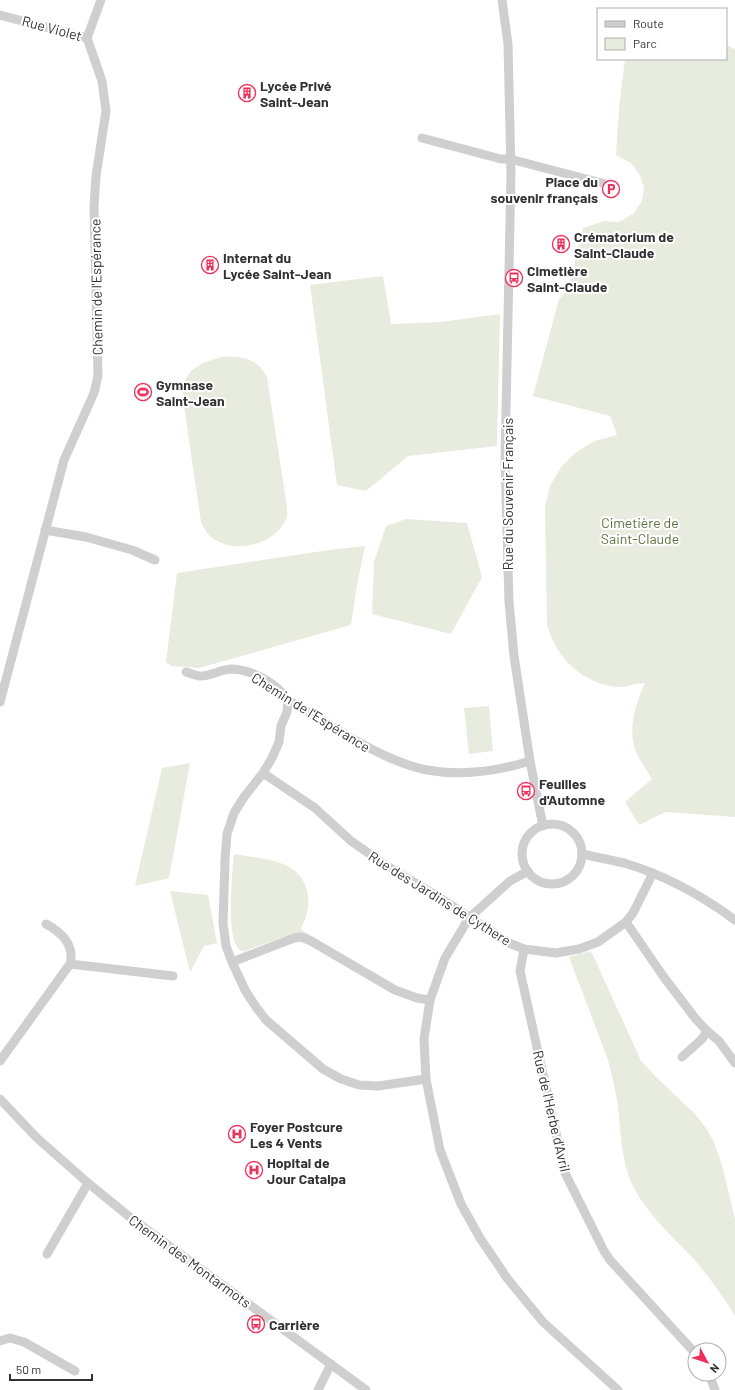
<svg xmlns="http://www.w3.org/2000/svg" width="735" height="1390" font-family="Barlow,sans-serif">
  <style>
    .green { fill: #e8ecde }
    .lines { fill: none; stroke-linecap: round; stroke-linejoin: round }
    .minor { stroke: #cfcfcf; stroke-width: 9 }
    .labels { text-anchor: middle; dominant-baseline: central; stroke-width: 4; stroke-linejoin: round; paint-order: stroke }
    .street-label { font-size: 14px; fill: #323232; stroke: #fff }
    .poi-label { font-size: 14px; font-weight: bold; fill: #323232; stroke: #fff; text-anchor: start }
    .park-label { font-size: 14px; fill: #5d713c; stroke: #fff }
  </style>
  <rect width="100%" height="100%" fill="#fff"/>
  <g class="green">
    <path d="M 726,45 L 735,49 L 735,817 L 665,812 L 639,825 L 625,802 L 652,779 C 647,770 640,761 636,752 C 627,728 636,704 645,683 C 636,683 627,687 618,687 C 613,687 607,685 602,684 C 574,675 555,653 547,625 L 545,506 L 550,486 L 561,467 L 576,452 L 595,441 L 617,435 L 610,416 L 533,396 L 559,299 L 568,290 L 583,228 L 604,221 L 617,222 L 623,220 L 634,213 L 642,201 L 644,188 L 640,175 L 631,163 L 616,155 L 619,109 L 625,59 L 726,59 Z"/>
    <path d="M 383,276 L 391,324 L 441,322 L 500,314 L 497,446 L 408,456 L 366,491 L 337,485 L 310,285 Z"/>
    <path d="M 222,357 C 242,356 257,358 267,377 L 287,507 C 287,511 288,516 286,519 C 275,545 236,554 214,539 C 207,535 204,528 201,522 L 184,406 C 184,399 182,391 184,384 C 189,366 207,361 222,357 Z"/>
    <path d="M 406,519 L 467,523 L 482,577 L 451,634 L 372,614 L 374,562 L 386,526 Z"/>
    <path d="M 365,546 L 357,585 L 351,625 L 199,668 L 171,666 L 166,662 L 177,573 L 329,550 Z"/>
    <path d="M 489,706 L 493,751 L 469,754 L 464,708 Z"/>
    <path d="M 190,763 L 169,878 L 135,886 L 162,768 Z"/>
    <path d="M 234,854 C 250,857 268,858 283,864 C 310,874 315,906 300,929 L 313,937 L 301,933 L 291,934 L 245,951 C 223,955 233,867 234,854 Z"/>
    <path d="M 170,891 L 208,895 L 217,943 L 204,946 L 190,972 Z"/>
    <path d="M 591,951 L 641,1061 L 656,1077 L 695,1114 L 706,1128 L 714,1142 L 722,1165 L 735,1219 L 735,1316 C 722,1295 708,1275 692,1257 C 669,1233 645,1212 631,1182 C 621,1158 621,1133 618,1107 C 616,1091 612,1076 608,1060 L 569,957 Z"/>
  </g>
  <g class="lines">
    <g class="minor">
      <path d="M 502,0 L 508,44 L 511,173 L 505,459 L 509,602 L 514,656 L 530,761 L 543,826"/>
      <path d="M 0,15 L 87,38"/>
      <path d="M 87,38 L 101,0"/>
      <path d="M 422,138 L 501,159 L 510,159 L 613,186"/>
      <path d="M 45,530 L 86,537 L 132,550 L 155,560"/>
      <path d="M 186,672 C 190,673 196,676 201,676 C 211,676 222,669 232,669 C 253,670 276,683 288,700 C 329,724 381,761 427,770 C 461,776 498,771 530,761"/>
      <path d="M 288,700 L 287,712 L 281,726 L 279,742 L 272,758 L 263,773 L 244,797 L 234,813 L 227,834 L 225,860 L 223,923 L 226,946 L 232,962 L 245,990 L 256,1007 L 266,1020 L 323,1069 L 341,1079 L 359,1085 L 378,1086 L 426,1079"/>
      <path d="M 0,702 L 64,460 L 94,393 L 98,376 L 94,207 L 96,176 L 106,111 L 102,81 L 87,38"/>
      <path d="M 263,773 L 315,808 L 351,841 L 387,866 L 434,894 L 509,943 L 524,949 L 556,953 L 579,949 L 598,942 L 626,922 L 633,913 L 653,873"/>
      <circle cx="552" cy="854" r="30"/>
      <path d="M 582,854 C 596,857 610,860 624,863 C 665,875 701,895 735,920"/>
      <path d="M 528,871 L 510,881 L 469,918 L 445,958 L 430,1000 L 424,1039 L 426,1079 L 440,1150 L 461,1204 L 480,1238 L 507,1278 L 543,1322 L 618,1390"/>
      <path d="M 626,922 L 663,976 L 695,1018 L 707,1031 L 719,1041 L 735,1063"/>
      <path d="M 524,949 L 520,971 L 565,1173 L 604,1251 L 610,1260 L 695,1353"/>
      <path d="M 232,962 L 294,938 L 301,937 L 311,941 L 395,990 L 417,998 L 430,1000"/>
      <path d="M 70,964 L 173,976"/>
      <path d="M 682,1057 L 702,1039 L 707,1031"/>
      <path d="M 0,1061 L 70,964 C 75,945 61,932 46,924"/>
      <path d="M 0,1099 L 37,1138 L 88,1183 L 131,1218 L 366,1390"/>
      <path d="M 47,1254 L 88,1183"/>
      <path d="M 0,1341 L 10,1338 L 24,1342 L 75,1371"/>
      <path d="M 709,1374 L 715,1390"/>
      <path d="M 318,1390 L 331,1364"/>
    </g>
  </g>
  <defs>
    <g id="building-ring" transform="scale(0.9)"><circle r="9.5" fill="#fff" stroke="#ed305c" stroke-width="1.5"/><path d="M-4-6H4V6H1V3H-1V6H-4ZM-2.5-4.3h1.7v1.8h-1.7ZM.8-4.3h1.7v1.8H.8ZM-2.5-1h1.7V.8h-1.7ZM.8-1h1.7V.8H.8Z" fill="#ed305c"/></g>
    <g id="parking-ring" transform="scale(0.9)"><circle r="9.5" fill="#fff" stroke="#ed305c" stroke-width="1.5"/><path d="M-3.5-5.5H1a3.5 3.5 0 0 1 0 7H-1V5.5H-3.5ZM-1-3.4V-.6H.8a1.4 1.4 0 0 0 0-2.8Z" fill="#ed305c"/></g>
    <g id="bus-ring" transform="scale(0.9)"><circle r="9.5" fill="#fff" stroke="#ed305c" stroke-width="1.5"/><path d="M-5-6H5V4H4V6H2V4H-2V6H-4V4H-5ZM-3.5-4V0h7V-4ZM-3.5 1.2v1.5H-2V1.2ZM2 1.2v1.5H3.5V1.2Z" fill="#ed305c"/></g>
    <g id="stadium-ring" transform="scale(0.9)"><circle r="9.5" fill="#fff" stroke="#ed305c" stroke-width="1.5"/><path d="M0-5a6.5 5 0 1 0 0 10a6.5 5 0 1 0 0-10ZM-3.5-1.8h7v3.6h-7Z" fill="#ed305c"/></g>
    <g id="hospital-ring" transform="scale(0.9)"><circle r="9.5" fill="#fff" stroke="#ed305c" stroke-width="1.5"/><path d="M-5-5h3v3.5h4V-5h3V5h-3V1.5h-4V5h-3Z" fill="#ed305c"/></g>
  </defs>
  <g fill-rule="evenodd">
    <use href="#building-ring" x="247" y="93"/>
    <use href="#parking-ring" x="611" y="189"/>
    <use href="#building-ring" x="561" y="244"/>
    <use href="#building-ring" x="210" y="265"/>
    <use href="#bus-ring" x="514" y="278"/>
    <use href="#stadium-ring" x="143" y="392"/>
    <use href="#bus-ring" x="526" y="791"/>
    <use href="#hospital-ring" x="237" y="1134"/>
    <use href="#hospital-ring" x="254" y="1170"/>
    <use href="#bus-ring" x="256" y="1324"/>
  </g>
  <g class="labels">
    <g class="street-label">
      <text transform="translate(52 28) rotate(15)">Rue Violet</text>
      <text transform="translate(96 287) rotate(-91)">Chemin de l'Espérance</text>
      <text transform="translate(507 494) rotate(-90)">Rue du Souvenir Français</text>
      <text transform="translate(311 712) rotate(32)">Chemin de l'Espérance</text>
      <text transform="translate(440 898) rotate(32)">Rue des Jardins de Cythere</text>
      <text transform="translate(552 1111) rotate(77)">Rue de l'Herbe d'Avril</text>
      <text transform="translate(190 1261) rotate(36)">Chemin des Montarmots</text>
    </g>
    <g class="poi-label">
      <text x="260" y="85">Lycée Privé<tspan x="260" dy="16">Saint-Jean</tspan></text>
      <text x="598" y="181" text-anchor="end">Place du<tspan x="598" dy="16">souvenir français</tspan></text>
      <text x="574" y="236">Crématorium de<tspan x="574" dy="16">Saint-Claude</tspan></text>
      <text x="223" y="257">Internat du<tspan x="223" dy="16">Lycée Saint-Jean</tspan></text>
      <text x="527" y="270">Cimetière<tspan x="527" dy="16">Saint-Claude</tspan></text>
      <text x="156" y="384">Gymnase<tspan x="156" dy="16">Saint-Jean</tspan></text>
      <text x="539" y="783">Feuilles<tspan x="539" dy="16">d'Automne</tspan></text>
      <text x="250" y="1126">Foyer Postcure<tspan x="250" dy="16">Les 4 Vents</tspan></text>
      <text x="267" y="1162">Hopital de<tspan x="267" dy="16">Jour Catalpa</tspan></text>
      <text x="269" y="1324">Carrière</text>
    </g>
    <g class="park-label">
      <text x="640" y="522">Cimetière de<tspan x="640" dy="16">Saint-Claude</tspan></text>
    </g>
  </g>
  <rect x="597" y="8" width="130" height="52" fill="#ffffff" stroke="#adadad"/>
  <rect x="605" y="21" width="20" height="6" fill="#cfcfcf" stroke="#adadad"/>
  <text x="633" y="28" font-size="12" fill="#323232">Route</text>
  <rect x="605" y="38" width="20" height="12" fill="#e8ecde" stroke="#adadad"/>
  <text x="633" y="48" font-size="12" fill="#323232">Parc</text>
  <g transform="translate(707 1362) rotate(130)"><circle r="19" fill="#ffffff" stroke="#adadad"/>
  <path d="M0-3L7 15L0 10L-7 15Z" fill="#ed305c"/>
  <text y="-6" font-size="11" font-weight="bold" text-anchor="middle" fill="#323232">N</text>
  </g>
  <path d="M10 1374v6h82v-6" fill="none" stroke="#323232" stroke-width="2"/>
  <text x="16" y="1374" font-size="12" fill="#323232" stroke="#ffffff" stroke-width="3" paint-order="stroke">50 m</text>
</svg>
